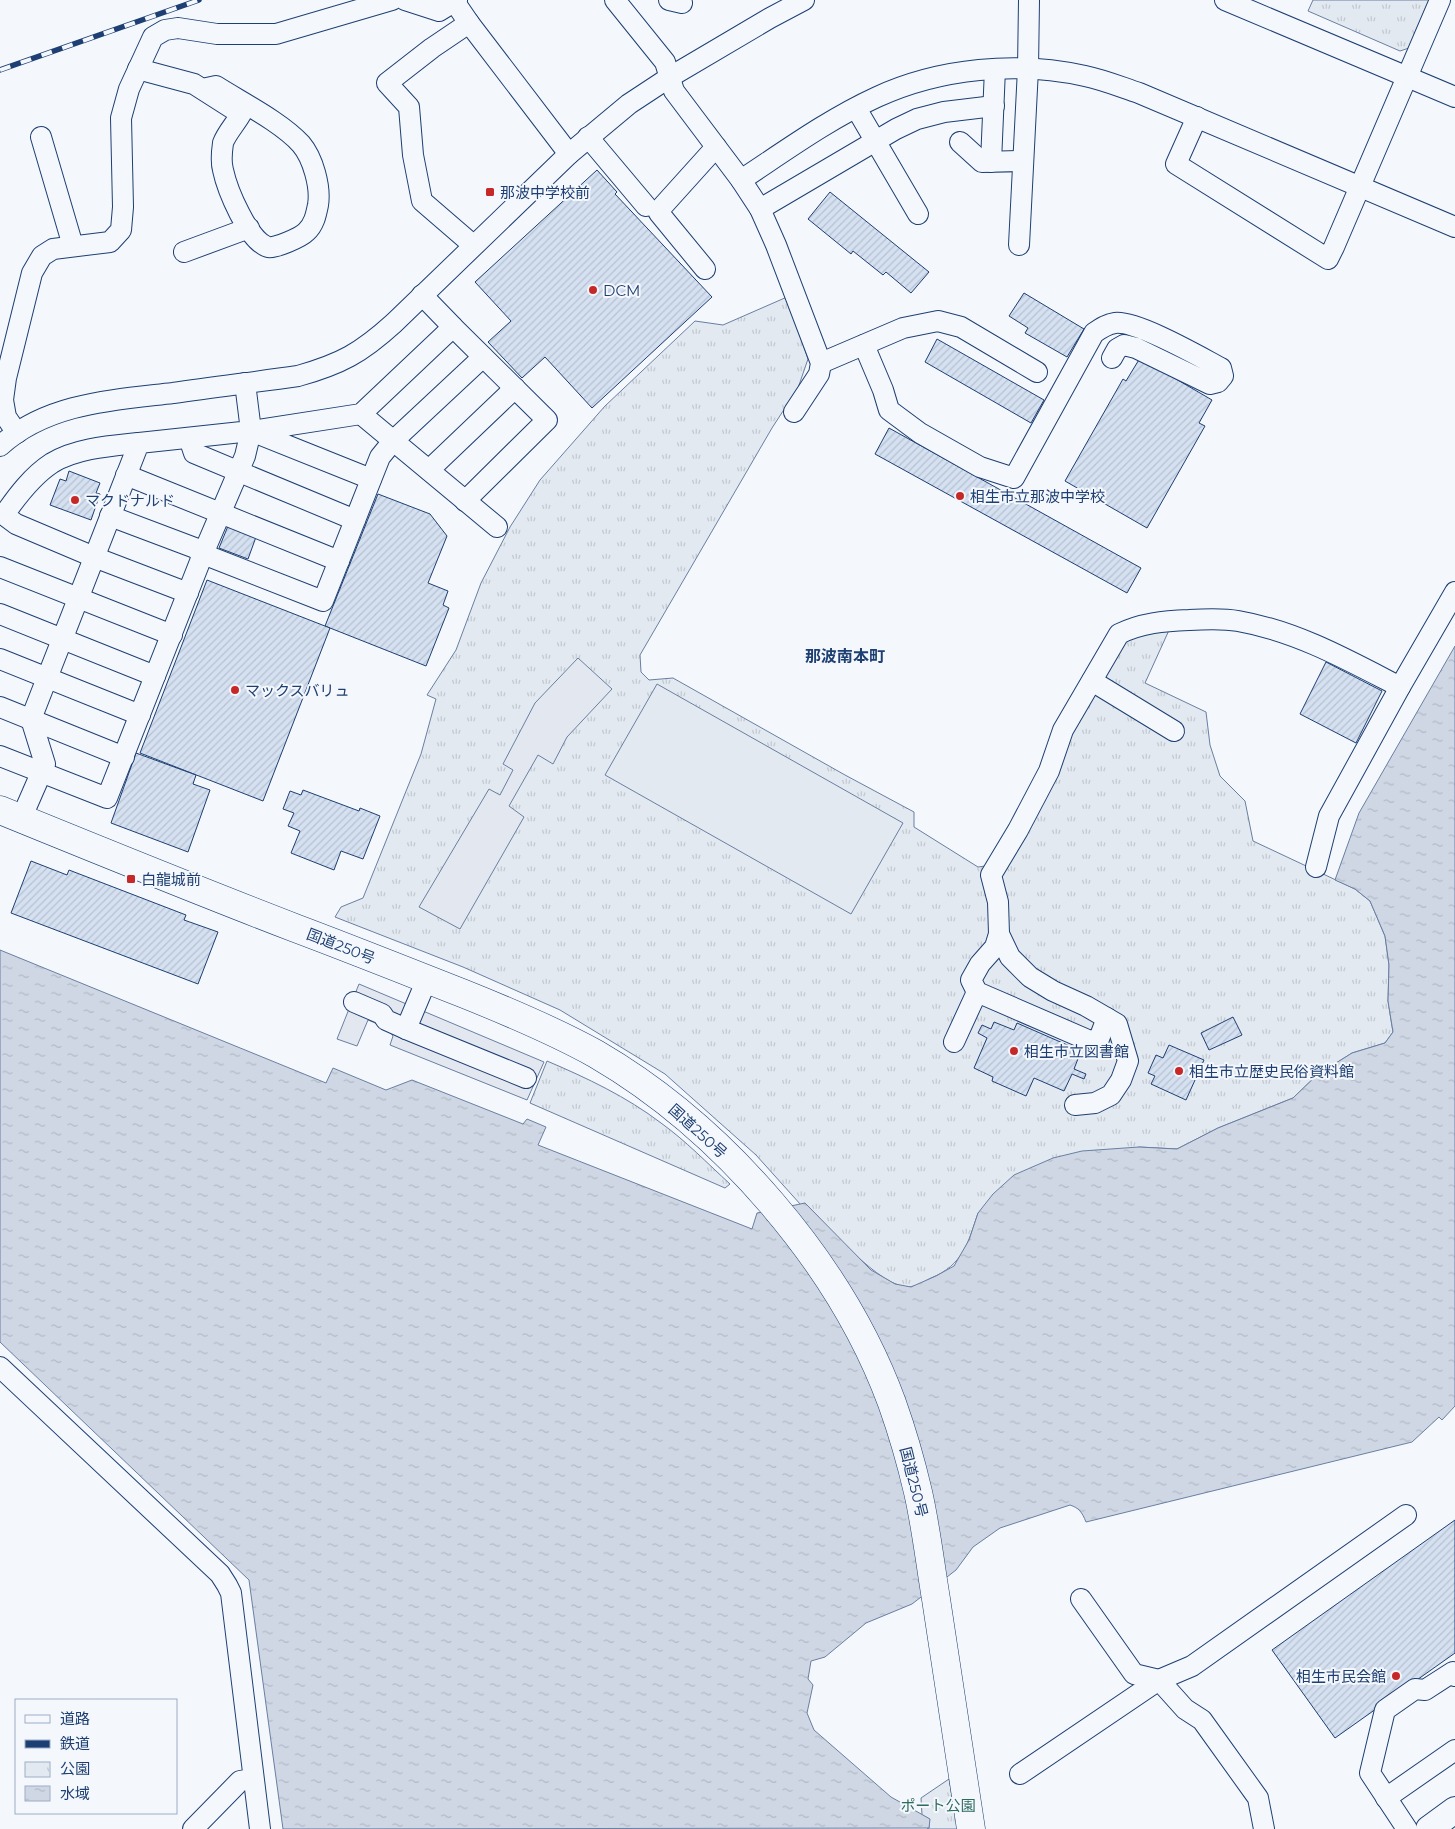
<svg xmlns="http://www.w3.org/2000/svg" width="1455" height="1829" font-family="Montserrat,'Noto Sans JP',sans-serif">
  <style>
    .park { fill: url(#park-tufts); stroke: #687fa3 }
    .garden { fill: #e3e9f0; stroke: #687fa3 }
    .parking { fill: #e3e8f0; stroke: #687fa3 }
    .water { fill: url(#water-ripples); stroke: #687fa3 }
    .building { fill: url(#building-hatch); stroke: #1d3f73 }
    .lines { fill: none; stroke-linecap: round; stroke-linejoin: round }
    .minor-casing { stroke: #1d3f73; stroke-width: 22 }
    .major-casing { stroke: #1d3f73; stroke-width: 28 }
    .highway-casing { stroke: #1d3f73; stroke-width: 29 }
    .minor { stroke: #f4f7fb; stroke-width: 20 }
    .major { stroke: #f4f7fb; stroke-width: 26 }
    .highway { stroke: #f4f7fb; stroke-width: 28 }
    .rail-casing { stroke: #1d3f73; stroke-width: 5.5 }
    .rail { stroke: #f4f7fb; stroke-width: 4; stroke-dasharray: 11; stroke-linecap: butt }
    .poi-dot { fill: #c62828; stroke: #f4f7fb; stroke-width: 2 }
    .labels { text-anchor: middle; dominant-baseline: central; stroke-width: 4; stroke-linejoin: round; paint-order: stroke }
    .poi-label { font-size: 15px; fill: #1d3f73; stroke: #f4f7fb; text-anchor: start }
    .street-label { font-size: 15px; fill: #1d3f73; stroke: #f4f7fb }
    .park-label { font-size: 15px; fill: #2c6c60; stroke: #f4f7fb }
    .neighbourhood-label { font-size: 16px; font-weight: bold; fill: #1d3f73; stroke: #f4f7fb }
  </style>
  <defs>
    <pattern id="park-tufts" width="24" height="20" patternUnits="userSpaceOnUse" patternTransform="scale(1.25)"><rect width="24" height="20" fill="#e3e9f0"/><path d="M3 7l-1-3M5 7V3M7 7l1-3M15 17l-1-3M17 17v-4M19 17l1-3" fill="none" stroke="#c2c9d1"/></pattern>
    <pattern id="water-ripples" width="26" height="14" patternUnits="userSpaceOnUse" patternTransform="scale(1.25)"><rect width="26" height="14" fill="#cfd7e4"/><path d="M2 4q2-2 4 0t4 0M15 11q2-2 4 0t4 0" fill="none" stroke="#b1bac7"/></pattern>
    <pattern id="building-hatch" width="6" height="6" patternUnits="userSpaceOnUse" patternTransform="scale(1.25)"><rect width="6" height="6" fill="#d5e0f0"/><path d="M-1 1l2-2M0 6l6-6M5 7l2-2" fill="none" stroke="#b6c1d1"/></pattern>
  </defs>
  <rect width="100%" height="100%" fill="#f4f7fb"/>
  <g class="park">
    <path d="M 1313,0 L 1430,0 L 1409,48 L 1400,51 L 1308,11 Z"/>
    <path d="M 787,297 L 808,359 L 798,388 L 772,428 L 640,655 L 641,672 L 649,680 L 673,678 L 845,775 L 914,812 L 914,827 L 978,867 L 1007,863 L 1077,724 L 1122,641 L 1170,628 L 1145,683 L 1206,712 L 1210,745 L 1220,776 L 1245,801 L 1253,841 L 1355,889 L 1370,901 L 1385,936 L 1389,965 L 1388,1001 L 1393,1032 L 1385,1043 L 1352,1053 L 1317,1075 L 1293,1098 L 1218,1128 L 1177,1149 L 1139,1147 L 978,1213 C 968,1243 963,1265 931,1278 C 925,1281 917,1286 910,1287 C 880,1289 826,1224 805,1203 L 801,1205 L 756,1155 L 665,1074 L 560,1010 L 463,967 L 335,917 L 341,907 L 363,898 L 421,754 L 436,699 L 427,695 L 456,650 L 481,583 L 510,527 L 540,480 L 605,406 L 695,321 L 723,325 Z"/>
    <path d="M 547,1061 C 587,1078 627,1097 661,1123 C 686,1141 707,1163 730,1184 L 725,1188 L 530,1103 Z"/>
    <path d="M 949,1779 L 958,1829 L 927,1829 L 929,1828 L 929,1819 L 922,1815 L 921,1798 Z"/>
  </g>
  <path class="garden" d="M 657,684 L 903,823 L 851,914 L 605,775 Z"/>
  <g class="parking">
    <path d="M 578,658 L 612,689 L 567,737 L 553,764 L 538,755 L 509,806 L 524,817 L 460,929 L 419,907 L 489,789 L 500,795 L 513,770 L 503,764 L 535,703 Z"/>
    <path d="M 359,984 L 544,1062 L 527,1100 L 390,1045 L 393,1036 L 387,1028 L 368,1020 L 357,1046 L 337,1039 Z"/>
  </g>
  <path class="water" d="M 1455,646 L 1455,1406 L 1442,1420 L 1439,1417 L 1412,1442 L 1086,1522 C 1082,1512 1079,1508 1070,1505 L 1000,1528 L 973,1547 L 956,1570 L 912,1604 L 866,1623 L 825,1657 L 811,1661 L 808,1679 L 813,1685 L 807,1713 L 814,1730 L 891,1797 L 930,1819 L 929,1828 L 283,1829 L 249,1580 L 0,1342 L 0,950 L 326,1083 L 333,1068 L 386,1090 L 412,1080 L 523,1124 L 527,1119 L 546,1127 L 538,1145 L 752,1229 L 757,1213 L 805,1203 L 871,1270 L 895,1284 L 911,1287 L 936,1276 L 954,1266 L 969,1240 L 978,1213 L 993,1194 L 1014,1175 L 1053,1158 L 1082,1151 L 1139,1147 L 1177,1149 L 1218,1128 L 1293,1098 L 1317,1075 L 1352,1053 L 1385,1043 L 1393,1032 L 1388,1001 L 1389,965 L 1385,936 L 1370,901 L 1355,889 L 1335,880 L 1359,813 Z"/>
  <g class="building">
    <path d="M 597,170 L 617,192 L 615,194 L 712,297 L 592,408 L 545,357 L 522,378 L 488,342 L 511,321 L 475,282 Z"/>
    <path d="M 830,192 L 929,272 L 911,293 L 886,272 L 883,275 L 853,251 L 851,254 L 808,219 Z"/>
    <path d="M 1024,293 L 1084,329 L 1067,357 L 1025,333 L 1028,328 L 1009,316 Z"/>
    <path d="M 937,339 L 1044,400 L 1031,423 L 925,362 Z"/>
    <path d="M 1140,358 L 1212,400 L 1199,423 L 1205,426 L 1147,528 L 1065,481 L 1123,379 L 1126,381 Z"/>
    <path d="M 889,428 L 1141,568 L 1127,593 L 875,454 Z"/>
    <path d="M 69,471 L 100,483 L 96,493 L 100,494 L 91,520 L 50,505 L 60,479 L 66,481 Z"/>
    <path d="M 378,494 L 430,514 L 447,536 L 428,583 L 448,591 L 443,605 L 449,608 L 426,666 L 325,626 Z"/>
    <path d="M 228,526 L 256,537 L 248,559 L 219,548 Z"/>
    <path d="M 207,580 L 330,628 L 263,801 L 140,753 Z"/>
    <path d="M 1326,662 L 1382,691 L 1356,743 L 1300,714 Z"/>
    <path d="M 136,753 L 196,775 L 193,784 L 210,790 L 188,852 L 111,823 Z"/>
    <path d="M 303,790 L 359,811 L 360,808 L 380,816 L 363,859 L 341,851 L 334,870 L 291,853 L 300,831 L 288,826 L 294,813 L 283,809 L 290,791 L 301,795 Z"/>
    <path d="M 31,861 L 67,875 L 69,870 L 186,915 L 184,920 L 218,932 L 198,984 L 11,913 Z"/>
    <path d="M 1233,1017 L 1242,1035 L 1209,1050 L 1201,1033 Z"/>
    <path d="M 994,1022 L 1014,1030 L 1017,1023 L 1081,1051 L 1074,1069 L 1086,1074 L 1084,1079 L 1072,1074 L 1064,1091 L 1034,1078 L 1026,1096 L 992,1081 L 993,1077 L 974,1068 L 987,1038 L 978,1033 L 982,1025 L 991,1029 Z"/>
    <path d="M 1169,1045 L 1204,1060 L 1186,1100 L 1151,1084 L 1155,1076 L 1148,1073 L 1156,1055 L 1163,1058 Z"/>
    <path d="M 1455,1520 L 1455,1653 L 1335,1738 L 1272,1650 Z"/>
  </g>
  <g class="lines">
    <g class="minor-casing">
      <g id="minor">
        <path d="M 405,0 L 439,11 L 457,0"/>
        <path d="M 615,0 L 665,62 L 674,91 L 741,180 L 760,209 L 776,245 L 821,363 L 819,374 L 794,412"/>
        <path d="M 669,0 L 682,3"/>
        <path d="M 1225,0 L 1455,97"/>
        <path d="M 454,1 L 469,23 L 432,48 L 387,83 L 409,107 L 413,155 L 422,201 L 473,245"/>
        <path d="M 469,23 L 569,154"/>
        <path d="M 138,69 L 194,84 L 241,114 C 236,123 226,134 223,143 C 222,150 221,163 223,170 C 227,189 248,241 268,247 C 275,249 301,237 306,232 C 314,225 316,215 318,205 C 321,187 313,158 301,144 C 281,122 241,102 216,86 L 202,89"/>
        <path d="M 856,108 L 918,214"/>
        <path d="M 1197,117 L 1176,164 L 1328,259 L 1334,247 L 1440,0"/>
        <path d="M 41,137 L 73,246"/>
        <path d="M 588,137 L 646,206"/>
        <path d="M 960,142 L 982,162 L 1023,161"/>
        <path d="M 991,162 L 995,69"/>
        <path d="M 741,180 C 785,151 829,119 877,97 C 940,68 1017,61 1085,76 C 1104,80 1121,87 1139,93 L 1455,227"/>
        <path d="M 760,209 L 896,129 L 917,119 L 944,112 L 994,106"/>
        <path d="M 1019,245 L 1028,69 L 1029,0"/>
        <path d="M 184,252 L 249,228"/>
        <path d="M 705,269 L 659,213 L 661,208 L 716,147"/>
        <path d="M 453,327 L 547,420 L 465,501"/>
        <path d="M 864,345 L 883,390 L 889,410 L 920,433 L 980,467 L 1014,478 L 1094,333 C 1101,328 1107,324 1115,323 C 1136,320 1200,357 1221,368 L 1223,376 L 1218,382 L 1210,384 L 1136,348 L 1124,345 L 1117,349 L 1112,358"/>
        <path d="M 821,363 L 903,328 L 938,321 L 961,327 L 1037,372"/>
        <path d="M 361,414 L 497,527"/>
        <path d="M 17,433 L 6,417 L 3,400 L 6,378 L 32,273 L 42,256 L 53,249 L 110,242 L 121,230 L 123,207 L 121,118 L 129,89 L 153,37 L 165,30 L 178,28 L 217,34 L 276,34 L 392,0"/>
        <path d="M 189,438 L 194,453 L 355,520"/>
        <path d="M 139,443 C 110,446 77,448 52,463 C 32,476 17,496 4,515 L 16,524 L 94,557 L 188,593"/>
        <path d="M 0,446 C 47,403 113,400 173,393 C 214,387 256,382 298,376 C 341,364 361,353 394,323 L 569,154 L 629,104 L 670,77 L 770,18 L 804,0"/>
        <path d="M 429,470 L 515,388"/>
        <path d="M 126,475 L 339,561"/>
        <path d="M 371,479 L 251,431 L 361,414 L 453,327 L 422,295"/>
        <path d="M 110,516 L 195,548 L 203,554 L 323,601 L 380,457 L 393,441 L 483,357"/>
        <path d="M 0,567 L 172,635"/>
        <path d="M 0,614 L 155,676"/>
        <path d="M 0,659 L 140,715"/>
        <path d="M 1092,681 L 1174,731"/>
        <path d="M 0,707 L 124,757"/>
        <path d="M 0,756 L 107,798 L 203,554 L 245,456 L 251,431"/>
        <path d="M 21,819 L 45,764 L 31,719 L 139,443 L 251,431 L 245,383"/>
        <path d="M 1316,867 L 1329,816 L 1400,687 L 1455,592"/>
        <path d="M 999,934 L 1010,957 L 1030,977 L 1053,991 L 1086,1006 L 1117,1024 L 1128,1061 L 1121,1080 L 1111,1095 L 1095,1103 L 1075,1105"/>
        <path d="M 354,1002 L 382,1014 L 386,1020 L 406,1029 L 526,1078"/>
        <path d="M 1107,1018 L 1097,1044 L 977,992 L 971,980 L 980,964 L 995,947 L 999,934 L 998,902 L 991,875 L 1018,830 L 1049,771 L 1063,730 L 1119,634 C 1141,623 1164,621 1189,620 C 1205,619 1222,618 1238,621 C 1296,631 1348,660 1400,687"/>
        <path d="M 406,1029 L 427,979"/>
        <path d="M 954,1042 L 977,992"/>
        <path d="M 0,1367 L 220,1574 L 227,1585 L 231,1593 L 260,1829"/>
        <path d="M 1081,1599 L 1134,1674 L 1159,1680 L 1185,1709 L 1202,1720 L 1258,1798 L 1264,1829"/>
        <path d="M 1020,1774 L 1159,1680 L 1192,1666 L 1406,1515"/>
        <path d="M 1386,1798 L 1455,1750"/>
        <path d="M 193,1829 L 240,1781 L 253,1779"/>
        <path d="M 1407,1829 L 1370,1773 L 1385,1710 L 1415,1689 L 1425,1690 L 1453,1672 L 1455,1676"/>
      </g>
    </g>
    <g class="major-casing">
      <path id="major" d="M 1429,1829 L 1455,1810"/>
    </g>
    <g class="highway-casing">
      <path id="highway" d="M 0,810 C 98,850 196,890 295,928 C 351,949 406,971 462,993 C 507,1011 553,1030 596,1054 C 723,1128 841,1264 892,1403 C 902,1431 911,1462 918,1492 C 926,1527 930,1563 936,1599 C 948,1675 959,1752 971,1829"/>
    </g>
    <use href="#minor" class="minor"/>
    <use href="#major" class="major"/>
    <use href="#highway" class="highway"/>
    <g class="rail-casing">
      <path id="rail" d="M 0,70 L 199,0"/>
    </g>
    <use href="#rail" class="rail"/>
  </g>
  <g class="poi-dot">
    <rect x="485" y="187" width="10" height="10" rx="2.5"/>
    <circle cx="593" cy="290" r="5"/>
    <circle cx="960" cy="496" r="5"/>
    <circle cx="75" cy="500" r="5"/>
    <circle cx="235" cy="690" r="5"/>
    <rect x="126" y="874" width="10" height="10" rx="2.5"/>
    <circle cx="1014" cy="1051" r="5"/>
    <circle cx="1179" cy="1071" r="5"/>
    <circle cx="1396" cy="1676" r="5"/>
  </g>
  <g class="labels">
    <g class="poi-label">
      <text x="500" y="192">那波中学校前</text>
      <text x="603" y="290">DCM</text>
      <text x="970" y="496">相生市立那波中学校</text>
      <text x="85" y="500">マクドナルド</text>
      <text x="245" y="690">マックスバリュ</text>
      <text x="141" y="879">白龍城前</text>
      <text x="1024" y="1051">相生市立図書館</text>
      <text x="1189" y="1071">相生市立歴史民俗資料館</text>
      <text x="1386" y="1676" text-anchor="end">相生市民会館</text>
    </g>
    <g class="street-label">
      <text transform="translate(341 946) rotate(21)">国道250号</text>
      <text transform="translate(698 1131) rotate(42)">国道250号</text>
      <text transform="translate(914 1482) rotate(76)">国道250号</text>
    </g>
    <g class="park-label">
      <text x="938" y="1805">ポート公園</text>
    </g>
    <g class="neighbourhood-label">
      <text x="845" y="656">那波南本町</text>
    </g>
  </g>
  <rect x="15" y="1699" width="162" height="115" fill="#f4f7fb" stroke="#9eadc5"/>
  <rect x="25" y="1715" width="25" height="8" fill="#f4f7fb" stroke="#9eadc5"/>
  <text x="60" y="1724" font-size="15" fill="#1d3f73">道路</text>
  <rect x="25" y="1740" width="25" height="8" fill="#1d3f73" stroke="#9eadc5"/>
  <text x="60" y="1749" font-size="15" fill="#1d3f73">鉄道</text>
  <rect x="25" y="1762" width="25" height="15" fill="url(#park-tufts)" stroke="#9eadc5"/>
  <text x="60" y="1774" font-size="15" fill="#1d3f73">公園</text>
  <rect x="25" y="1786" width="25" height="15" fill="url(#water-ripples)" stroke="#9eadc5"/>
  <text x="60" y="1799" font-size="15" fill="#1d3f73">水域</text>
</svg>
